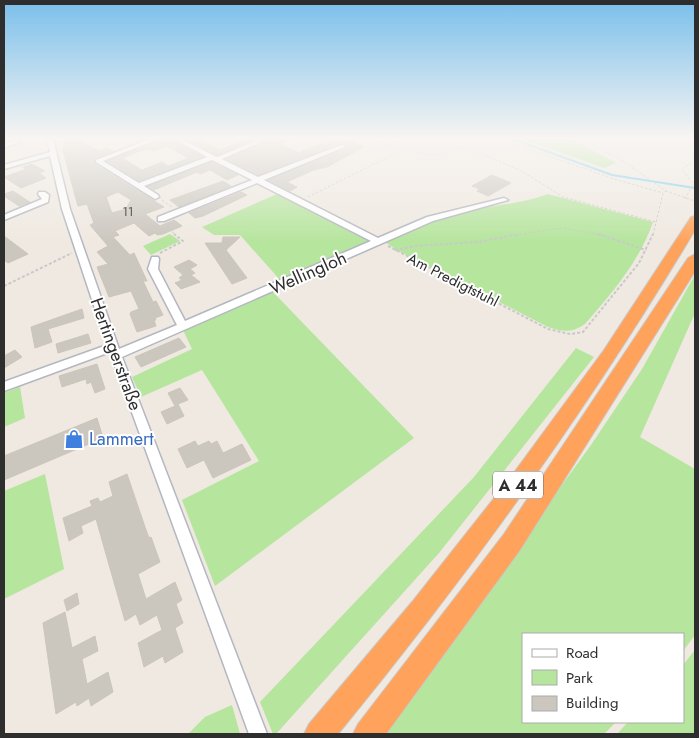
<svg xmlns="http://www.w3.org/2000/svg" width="699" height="738" font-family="Jost,sans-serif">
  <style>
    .green { fill: #b6e59e }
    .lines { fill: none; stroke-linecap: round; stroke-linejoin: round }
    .stream { stroke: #75cff0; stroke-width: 2 }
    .building { fill: #cbc7bf; stroke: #cbc5ba; fill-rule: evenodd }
    .minor-casing { stroke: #b4b7c1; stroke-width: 3 }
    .highway-casing { stroke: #c9c9c9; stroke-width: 2 }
    .path-far1 { stroke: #c9c9c9; stroke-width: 1; stroke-dasharray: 2.5 2; stroke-linecap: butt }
    .path { stroke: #c9c9c9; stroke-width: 2; stroke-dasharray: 3 2; stroke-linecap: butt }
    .minor { fill: #fff; fill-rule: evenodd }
    .highway { fill: #ffa35c; fill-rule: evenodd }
    .labels { text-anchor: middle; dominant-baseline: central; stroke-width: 4; stroke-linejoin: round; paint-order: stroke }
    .far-number-label { font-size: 12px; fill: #555452 }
    .far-street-label { font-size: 15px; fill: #2e2e2e; stroke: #fff }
    .shield { fill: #fff; stroke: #6d6d6d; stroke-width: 1 }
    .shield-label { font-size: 16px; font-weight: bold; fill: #2e2e2e }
    .street-label { font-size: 18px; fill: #2e2e2e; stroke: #fff }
    .shop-label { font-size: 18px; fill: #366cbe; stroke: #fff; text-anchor: start }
  </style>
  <rect width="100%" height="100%" fill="#efe9e1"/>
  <g class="green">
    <path d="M 523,139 L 572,139 L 616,163 L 604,168 Z"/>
    <path d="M 277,194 L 369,240 L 368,243 L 281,281 L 240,235 L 214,235 L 202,227 Z"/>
    <path d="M 548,194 L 653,222 C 639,262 612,293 585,324 C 572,333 563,332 548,327 L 397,250 L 385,242 C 413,230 442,216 472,210 C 498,205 523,203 548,194 Z"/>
    <path d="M 170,234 L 180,241 L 151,255 L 143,246 Z"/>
    <path d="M 695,275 L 695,313 L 640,437 L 695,469 L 695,635 L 683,651 L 683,634 L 523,634 L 523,722 L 616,722 L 604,734 L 381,734 L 591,445 L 642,369 Z"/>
    <path d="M 272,291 L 414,438 L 215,586 L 182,500 L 259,461 L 202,370 L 141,397 L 132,377 L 192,349 L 183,330 Z"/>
    <path d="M 576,348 L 594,357 L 439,553 L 276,734 L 273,734 L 260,702 L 474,477 Z"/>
    <path d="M 20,387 L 25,418 L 4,427 L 4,393 Z"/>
    <path d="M 45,474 L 64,569 L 4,599 L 4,491 Z"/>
    <path d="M 695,650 L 695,734 L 617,734 L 628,722 L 683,722 L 683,665 Z"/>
    <path d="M 232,705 L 240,734 L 188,734 L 205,717 Z"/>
  </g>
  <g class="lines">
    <path class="stream" d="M 513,139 L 612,175 L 695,188"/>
  </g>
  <g class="building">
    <path d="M 63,139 L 76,139 L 99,151 L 107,148 L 114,151 L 95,158 L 95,164 L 164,207 L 145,214 L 160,226 L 174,220 L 182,226 L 163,234 L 157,235 L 155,233 L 149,236 L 134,223 L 115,231 L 119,235 L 113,237 L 130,255 L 134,253 L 147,281 L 143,281 L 153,302 L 156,301 L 163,315 L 155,318 L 156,320 L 154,320 L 156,326 L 137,332 L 130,314 L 131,312 L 139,309 L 131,291 L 109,297 L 97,267 L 108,264 L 97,252 L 108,246 L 90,225 L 94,223 L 87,204 L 78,206 L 63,151 L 63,145 L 65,145 ZM 118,192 L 131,200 L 126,209 L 112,213 L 106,197 Z"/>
    <path d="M 160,139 L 172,139 L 203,157 L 139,181 L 107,161 ZM 166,146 L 189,158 L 168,166 L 162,162 L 142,170 L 122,158 L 140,151 L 149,149 L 153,151 Z"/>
    <path d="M 185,139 L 197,139 L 220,150 L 248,139 L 256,139 L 217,155 Z"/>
    <path d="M 270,139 L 293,139 L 280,144 L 299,153 L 330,139 L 337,143 L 345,139 L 364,147 L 327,167 L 314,170 L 287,182 L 297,187 L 290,191 L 268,180 L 346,149 L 347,145 L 340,143 L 258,175 L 226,159 Z"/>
    <path d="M 212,162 L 238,175 L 227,180 L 210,170 L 200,174 L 197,172 L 154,190 L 148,186 Z"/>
    <path d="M 32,164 L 45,171 L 39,173 L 46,178 L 21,188 L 4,177 L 26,169 L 23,167 Z"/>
    <path d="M 492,175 L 511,183 L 488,196 L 477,191 L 480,189 L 472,186 Z"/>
    <path d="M 223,181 L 231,186 L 179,207 L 170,200 Z"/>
    <path d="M 13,191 L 28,201 L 30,202 L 19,206 L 4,196 L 4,194 Z"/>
    <path d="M 241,192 L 247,195 L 203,216 L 195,218 L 189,213 Z"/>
    <path d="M 4,236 L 28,254 L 8,263 L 4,260 Z"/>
    <path d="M 223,237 L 240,237 L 226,250 L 247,278 L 232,284 L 205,243 L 222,243 Z"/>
    <path d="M 189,260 L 197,265 L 190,269 L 195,273 L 191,275 L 200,282 L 181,289 L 175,283 L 182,280 L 179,278 L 183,275 L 174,267 Z"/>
    <path d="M 82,309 L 84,318 L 48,329 L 52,342 L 35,348 L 31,327 Z"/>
    <path d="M 88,334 L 91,343 L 58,353 L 56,344 Z"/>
    <path d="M 179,338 L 186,347 L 141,367 L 135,357 Z"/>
    <path d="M 15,350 L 22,357 L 4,368 L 4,356 Z"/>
    <path d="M 97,364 L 105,389 L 95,393 L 91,382 L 87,384 L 86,379 L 62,387 L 59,376 Z"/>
    <path d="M 180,388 L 188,400 L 178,404 L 184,416 L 167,424 L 161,412 L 175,406 L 168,393 Z"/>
    <path d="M 97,418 L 103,438 L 4,480 L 4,456 Z"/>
    <path d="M 195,441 L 198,446 L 209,441 L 211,444 L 217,441 L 223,453 L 242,444 L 251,460 L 213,478 L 204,460 L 187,468 L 178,449 Z"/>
    <path d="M 127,474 L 145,527 L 149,538 L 151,537 L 160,562 L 138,574 L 146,599 L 175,582 L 182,600 L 176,604 L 183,623 L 175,628 L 183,652 L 165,663 L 163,656 L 144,667 L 138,643 L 162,630 L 157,615 L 140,625 L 136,614 L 125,621 L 96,519 L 81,526 L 83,533 L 69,541 L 63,518 L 92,506 L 90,501 L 98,498 L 100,502 L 113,496 L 109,482 Z"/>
    <path d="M 77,593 L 79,604 L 67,611 L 64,600 Z"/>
    <path d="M 65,612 L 72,648 L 95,636 L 98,651 L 82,659 L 87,684 L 108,672 L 113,692 L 91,706 L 89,698 L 77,706 L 76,702 L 56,714 L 43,623 Z"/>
  </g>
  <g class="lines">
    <g class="minor-casing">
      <g id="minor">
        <path d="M 18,139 L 20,140 L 20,142 L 4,148 L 4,144 Z"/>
        <path d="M 47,139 L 53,139 L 70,209 L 119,349 L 177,325 L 148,269 L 152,257 L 158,257 L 159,259 L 158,269 L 185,321 L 371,241 L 257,183 L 164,221 L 158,221 L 158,217 L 252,180 L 212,160 L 144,186 L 158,195 L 159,197 L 155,199 L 96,162 L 96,160 L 150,139 L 158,139 L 103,161 L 139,183 L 207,157 L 174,139 L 181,139 L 217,157 L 260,139 L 268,139 L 222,159 L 258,177 L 341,145 L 345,145 L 345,147 L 264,180 L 378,238 L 427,217 L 504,198 L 508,200 L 433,221 L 122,357 L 267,734 L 249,734 L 110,352 L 4,391 L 4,382 L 107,345 L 62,209 L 50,156 L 4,169 L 4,165 L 50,152 Z"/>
        <path d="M 39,192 L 45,192 L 49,195 L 48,202 L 4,220 L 4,215 L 42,199 L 38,194 Z"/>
      </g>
    </g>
    <g class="highway-casing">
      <g id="highway">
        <path d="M 695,216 L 695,230 C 589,408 469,574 338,734 L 304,734 L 309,724 L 412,602 L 510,478 L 604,350 L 691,217 Z"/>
        <path d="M 695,254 L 694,273 L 520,550 L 386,734 L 353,734 L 358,724 L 504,534 L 688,258 Z"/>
      </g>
    </g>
    <g class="path-far1">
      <path d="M 379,139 L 399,150"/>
      <path d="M 389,139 L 405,149 L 424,154 L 436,155 L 459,148 L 469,149 L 520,170 L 563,197 L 656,222"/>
      <path d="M 500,139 L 614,179 L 663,193"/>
      <path d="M 581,139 L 623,161 L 666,191 L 695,201"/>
      <path d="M 511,142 L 516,139"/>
      <path d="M 308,197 L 404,149"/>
      <path d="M 685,199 L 693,184 L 682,169 L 695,161"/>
      <path d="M 162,200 L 172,207"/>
      <path d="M 165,226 L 176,235"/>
      <path d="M 515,235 L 562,228 L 602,235"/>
      <path d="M 653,235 L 663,193 L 666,191"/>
    </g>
    <g class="path">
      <path d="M 598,234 L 646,250"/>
      <path d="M 388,246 L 548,329 L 570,334 L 583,332 L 639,263 L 653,234"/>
      <path d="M 395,250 L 415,246 L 478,242 L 520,234"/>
      <path d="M 160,253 L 183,241 L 174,234"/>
      <path d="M 4,286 L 72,253"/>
    </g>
    <use href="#minor" class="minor"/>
    <use href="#highway" class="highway"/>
  </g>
  <linearGradient id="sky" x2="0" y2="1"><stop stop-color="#7abfeb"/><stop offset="0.57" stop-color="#f8f5f2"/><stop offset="1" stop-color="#f8f5f2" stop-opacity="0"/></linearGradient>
  <rect width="699" height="242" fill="url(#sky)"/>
  <defs>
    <g id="shop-bare" transform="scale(1.5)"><path d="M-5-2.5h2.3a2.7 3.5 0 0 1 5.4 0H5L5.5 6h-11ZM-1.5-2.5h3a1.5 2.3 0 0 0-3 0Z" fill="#3f7fe0" stroke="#fff" stroke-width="2.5" paint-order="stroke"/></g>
  </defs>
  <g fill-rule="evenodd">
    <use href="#shop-bare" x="74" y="439"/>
  </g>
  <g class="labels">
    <g class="far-number-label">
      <text x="128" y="212">11</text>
    </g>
    <g class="far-street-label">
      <text transform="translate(453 280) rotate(27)">Am Predigtstuhl</text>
    </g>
    <rect class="shield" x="493" y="471.5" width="50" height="27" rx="4"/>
    <g class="shield-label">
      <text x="518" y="485">A 44</text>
    </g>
    <g class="street-label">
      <text transform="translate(308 273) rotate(-24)">Wellingloh</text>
      <text transform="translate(116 354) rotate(70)">Hertingerstraße</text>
    </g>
    <g class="shop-label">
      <text x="89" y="439">Lammert</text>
    </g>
  </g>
  <rect width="699" height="738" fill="none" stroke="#2e2e2e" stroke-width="10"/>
  <rect x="522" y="633" width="162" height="90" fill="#ffffff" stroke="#ababab"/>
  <rect x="532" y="649" width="25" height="8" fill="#ffffff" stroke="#ababab"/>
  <text x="566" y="658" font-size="15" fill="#2e2e2e">Road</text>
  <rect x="532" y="670" width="25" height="15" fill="#b6e59e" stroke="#ababab"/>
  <text x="566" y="683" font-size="15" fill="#2e2e2e">Park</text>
  <rect x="532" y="696" width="25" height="15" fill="#cbc7bf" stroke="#ababab"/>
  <text x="566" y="708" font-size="15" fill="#2e2e2e">Building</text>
</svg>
